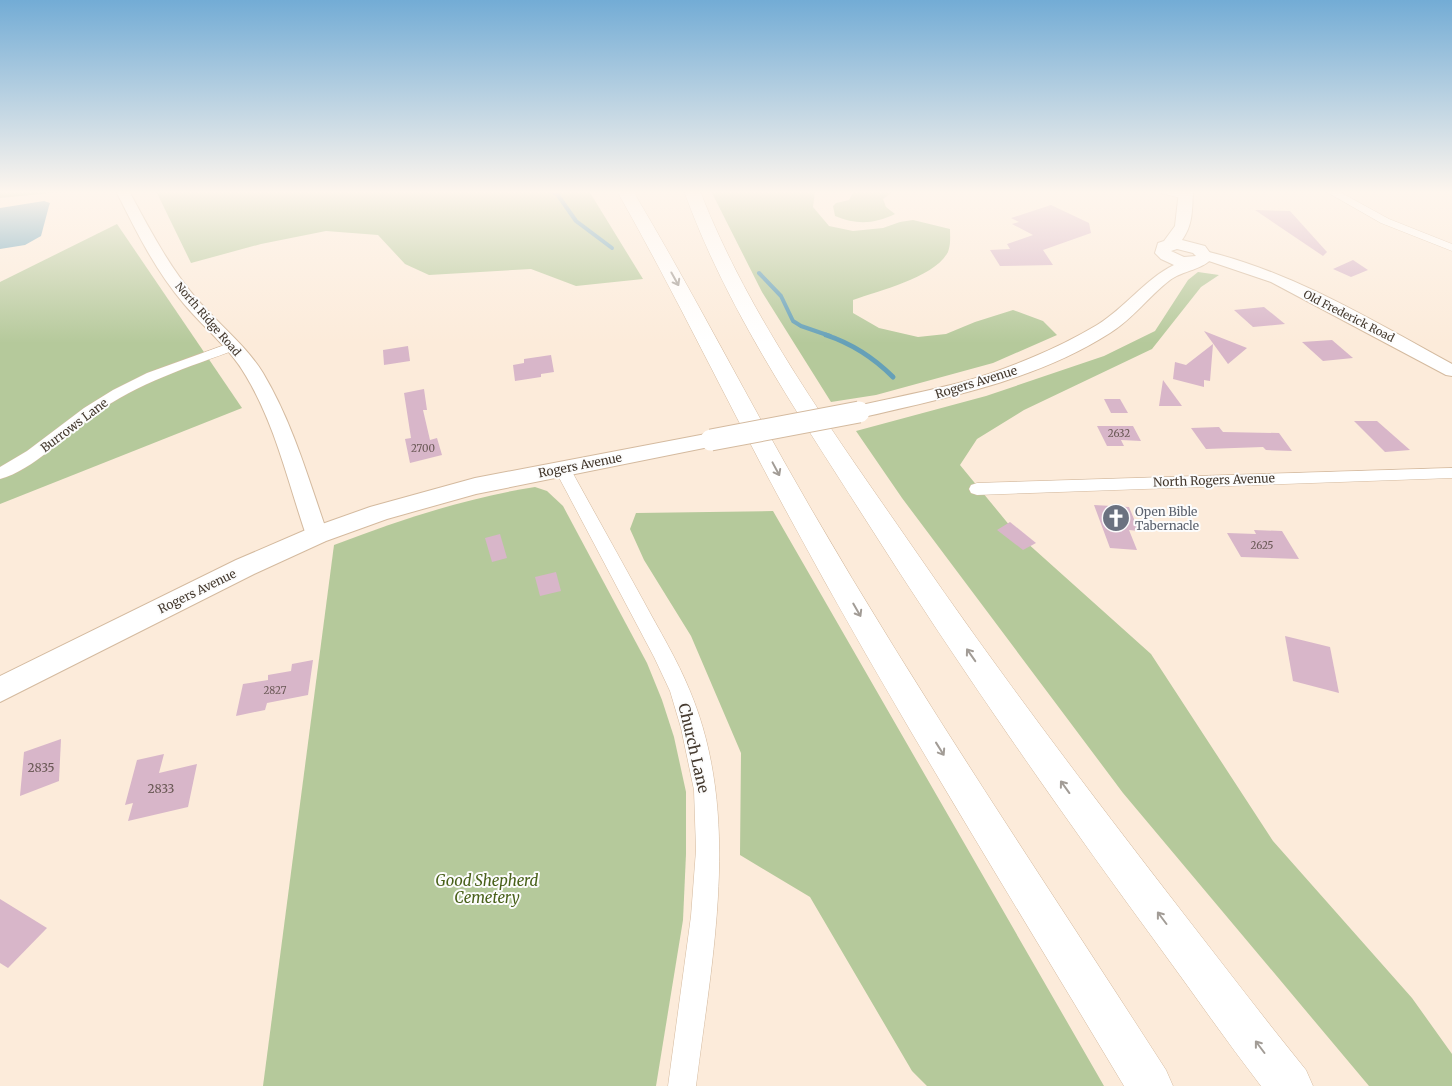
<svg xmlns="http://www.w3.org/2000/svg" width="1452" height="1086" font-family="Merriweather,serif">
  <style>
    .green { fill: #b5c99b }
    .water { fill: #65a0b8 }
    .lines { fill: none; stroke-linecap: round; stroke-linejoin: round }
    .stream-far1 { stroke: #65a0b8; stroke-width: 4 }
    .stream { stroke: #65a0b8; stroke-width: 5 }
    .building { fill: #d8b6c9 }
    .minor-casing { stroke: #d4ba9f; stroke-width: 1 }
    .tertiary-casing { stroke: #d4ba9f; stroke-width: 2 }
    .secondary-casing { stroke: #d4ba9f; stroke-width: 2 }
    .motorway-casing { stroke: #d4ba9f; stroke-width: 1 }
    .minor { fill: #fff; fill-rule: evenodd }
    .tertiary { fill: #fff; fill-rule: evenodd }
    .secondary { fill: #fff; fill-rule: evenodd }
    .motorway { fill: #fff; fill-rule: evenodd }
    .secondary-bridge-casing { stroke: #d4ba9f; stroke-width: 23; stroke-linecap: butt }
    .secondary-bridge { stroke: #fff; stroke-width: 21 }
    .oneway { stroke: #a29c96 }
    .labels { text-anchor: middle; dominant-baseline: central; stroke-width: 4; stroke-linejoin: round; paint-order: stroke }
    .number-label { font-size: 10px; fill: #695855 }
    .far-street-label { font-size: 11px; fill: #44392e; stroke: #fcfcfc }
    .street-label { font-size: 12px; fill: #44392e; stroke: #fcfcfc }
    .worship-label { font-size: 12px; fill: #5b616d; stroke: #fcfcfc; text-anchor: start }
    .near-number-label { font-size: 12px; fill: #695855 }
    .near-street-label { font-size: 15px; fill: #44392e; stroke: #fcfcfc }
    .near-park-label { font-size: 15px; font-style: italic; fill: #486019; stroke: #fcfcfc }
  </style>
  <rect width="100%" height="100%" fill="#fcebda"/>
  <g class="green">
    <path d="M 0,191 L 74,191 L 0,198 Z"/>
    <path d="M 156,191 L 589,191 L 643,279 L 576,286 L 531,269 L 429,275 L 405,264 L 378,235 L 326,231 L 261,244 L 191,263 Z"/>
    <path d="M 711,191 L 815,191 L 813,207 L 829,226 L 853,231 L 883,228 L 900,222 L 913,220 L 950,229 C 950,236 951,244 948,252 C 934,278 880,290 853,300 L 853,313 L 879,328 L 918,337 L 946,334 L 975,322 L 1013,310 L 1043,321 L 1057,335 L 993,363 L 876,395 L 831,402 L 762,292 Z"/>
    <path d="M 854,191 L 894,191 L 883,199 L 886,207 L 895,214 C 874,224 857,225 835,216 L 833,206 L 836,203 L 849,200 Z"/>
    <path d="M 117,224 L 242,408 L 0,504 L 0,282 Z"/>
    <path d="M 1198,272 L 1219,275 L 1201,287 L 1152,349 L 1024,410 L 977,439 L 960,465 L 1015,532 L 1151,654 L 1273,841 L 1412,998 L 1452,1054 L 1452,1086 L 1369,1086 L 1123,793 L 902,498 L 856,431 L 986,396 L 1104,356 L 1155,331 L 1188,280 Z"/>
    <path d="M 535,487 L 547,491 L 563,506 L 647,663 L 662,700 L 674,737 L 686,792 L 686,854 L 683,920 L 656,1086 L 263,1086 L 334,545 C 400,520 465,498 535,487 Z"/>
    <path d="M 773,511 L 1104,1086 L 927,1086 L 912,1071 L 810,897 L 740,855 L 741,753 L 691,636 L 644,560 L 630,529 L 636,513 Z"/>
  </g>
  <path class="water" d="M 44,201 L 50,203 L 49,206 L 41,236 L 25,245 L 0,249 L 0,208 Z"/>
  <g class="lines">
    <g class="stream-far1">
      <path d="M 550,191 L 557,194 L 576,221 L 612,248"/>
      <path d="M 759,273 L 781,296 L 793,321 L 801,326 L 830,336"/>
    </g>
    <path class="stream" d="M 826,335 C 853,344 873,357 893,377"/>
  </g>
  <g class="building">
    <path d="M 1051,205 L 1089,223 L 1091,233 L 1043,250 L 1053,265 L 1000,266 L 990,250 L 1010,249 L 1007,244 L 1033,235 L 1012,224 L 1019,222 L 1011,218 Z"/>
    <path d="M 1255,210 L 1290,211 L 1327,252 L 1323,256 Z"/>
    <path d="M 1353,260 L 1368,270 L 1351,277 L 1333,269 Z"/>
    <path d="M 1264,307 L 1285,324 L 1253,327 L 1234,310 Z"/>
    <path d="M 1204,331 L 1247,348 L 1228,364 Z"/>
    <path d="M 1332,340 L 1353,358 L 1323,361 L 1302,342 Z"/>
    <path d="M 1213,344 L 1210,381 L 1204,380 L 1204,387 L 1173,379 L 1175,362 L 1186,365 Z"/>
    <path d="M 408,346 L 410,361 L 384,365 L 383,350 Z"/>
    <path d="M 551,355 L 554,372 L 541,374 L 541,377 L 515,381 L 513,365 L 524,363 L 524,359 Z"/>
    <path d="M 1163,380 L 1182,406 L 1159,406 Z"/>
    <path d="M 424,389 L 427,410 L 423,410 L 430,440 L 437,438 L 442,455 L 410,463 L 405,439 L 411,438 L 404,393 Z"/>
    <path d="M 1104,399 L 1120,399 L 1128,413 L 1111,413 Z"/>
    <path d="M 1354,421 L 1377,421 L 1410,450 L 1385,452 Z"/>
    <path d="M 1097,426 L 1133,426 L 1141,441 L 1121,440 L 1124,446 L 1107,446 Z"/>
    <path d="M 1219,427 L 1223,432 L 1279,433 L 1292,451 L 1266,450 L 1263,447 L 1206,449 L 1191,428 Z"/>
    <path d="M 1094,505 L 1129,507 L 1139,531 L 1129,530 L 1137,550 L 1110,548 Z"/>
    <path d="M 1010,522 L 1036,543 L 1023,550 L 997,530 Z"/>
    <path d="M 1254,530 L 1282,531 L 1299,559 L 1241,557 L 1227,533 L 1256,534 Z"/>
    <path d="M 500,534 L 507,558 L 492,562 L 485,538 Z"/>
    <path d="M 556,572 L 561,591 L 540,596 L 535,577 Z"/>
    <path d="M 1285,636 L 1330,647 L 1339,693 L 1293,681 Z"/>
    <path d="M 313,660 L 308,695 L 267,703 L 265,710 L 236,716 L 243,684 L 268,680 L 268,675 L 291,671 L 292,664 Z"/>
    <path d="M 61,739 L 59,781 L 20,796 L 24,752 Z"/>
    <path d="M 164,754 L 159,773 L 197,764 L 188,807 L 128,821 L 133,803 L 125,805 L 137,760 Z"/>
    <path d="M 0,899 L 47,928 L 8,968 L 0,963 Z"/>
  </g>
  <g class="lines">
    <g class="minor-casing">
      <g id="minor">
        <path d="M 1159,191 L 1177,191 L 1190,196 L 1185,199 L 1160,193 Z"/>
        <path d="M 1325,191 L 1338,191 L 1389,219 L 1452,244 L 1452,251 L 1381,223 Z"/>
        <path d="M 233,342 L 240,346 L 238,349 C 188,367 138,383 95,414 C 66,434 34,470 0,479 L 0,467 L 27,451 L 84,408 L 113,390 L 147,373 Z"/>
        <path d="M 562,463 L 568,464 L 570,468 C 594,512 619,556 643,600 C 659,630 677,659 690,691 C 742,816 712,956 696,1086 L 668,1086 L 691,916 L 696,850 L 694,790 L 681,728 L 670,691 L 654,657 L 554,468 L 556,464 Z"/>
        <path d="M 1452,468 L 1452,478 L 977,495 L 971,493 L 969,489 L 971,485 L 977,483 Z"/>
      </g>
    </g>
    <g class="tertiary-casing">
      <g id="tertiary">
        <path d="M 116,191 L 129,191 C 149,228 168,265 195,297 C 217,323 245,344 263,373 C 293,423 309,481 328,535 L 325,541 L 317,543 L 309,541 L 306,535 C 288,482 275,424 246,376 C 230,348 204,328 184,304 C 155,270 136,231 116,191 Z"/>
        <path d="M 1205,251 C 1293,272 1373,321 1452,364 L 1452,376 L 1446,375 L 1271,282 L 1200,258 L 1198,255 L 1200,252 Z"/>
      </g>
    </g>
    <g class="secondary-casing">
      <g id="secondary">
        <path d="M 1179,191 L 1193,191 C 1192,210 1193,225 1182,240 L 1205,246 L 1213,257 C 1205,269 1182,271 1170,280 C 1149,296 1133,319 1110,333 C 1035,381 945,398 859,418 L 852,417 L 848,412 L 852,407 C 887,399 924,392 959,383 C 1004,371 1057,349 1097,325 C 1125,308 1145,279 1174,265 L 1161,259 L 1155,253 L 1158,243 L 1164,241 L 1175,226 ZM 1177,249 L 1193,253 L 1196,256 L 1184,257 L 1171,251 Z"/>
        <path d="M 711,433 L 719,435 L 722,440 L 719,445 L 476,494 L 387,519 L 326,541 L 254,574 L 0,702 L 0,676 L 236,560 L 308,529 L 370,507 L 475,478 Z"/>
      </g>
    </g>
    <g class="motorway-casing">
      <g id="motorway">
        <path d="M 617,191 L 633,191 C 695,295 749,402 810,507 C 921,699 1046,883 1166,1070 L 1173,1086 L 1124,1086 C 1009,894 890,704 784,507 C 727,402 676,295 617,191 Z"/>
        <path d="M 684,191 L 700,191 C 750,319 834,433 912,546 C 997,670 1088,790 1180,909 C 1222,963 1263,1017 1306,1070 L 1313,1086 L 1261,1086 C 1227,1042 1196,997 1163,952 C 1058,809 957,664 862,514 C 796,410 726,308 684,191 Z"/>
      </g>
    </g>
    <use href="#minor" class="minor"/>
    <use href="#tertiary" class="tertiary"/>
    <use href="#secondary" class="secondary"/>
    <use href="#motorway" class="motorway"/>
    <g class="secondary-bridge-casing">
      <path id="secondary-bridge" d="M 711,440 L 859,412"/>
    </g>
    <use href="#secondary-bridge" class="secondary-bridge"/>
  </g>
  <defs><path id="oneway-shaft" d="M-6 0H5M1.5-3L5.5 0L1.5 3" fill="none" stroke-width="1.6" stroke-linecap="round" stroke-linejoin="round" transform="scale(1.25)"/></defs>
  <g class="oneway">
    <use href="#oneway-shaft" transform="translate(675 279) rotate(61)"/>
    <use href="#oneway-shaft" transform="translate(776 469) rotate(62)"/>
    <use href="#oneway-shaft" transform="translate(857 610) rotate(60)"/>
    <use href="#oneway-shaft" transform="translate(971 655) rotate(-125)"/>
    <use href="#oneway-shaft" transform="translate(940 749) rotate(58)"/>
    <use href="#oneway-shaft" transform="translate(1065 787) rotate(-126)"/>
    <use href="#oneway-shaft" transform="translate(1162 918) rotate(-127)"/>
    <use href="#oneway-shaft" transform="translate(1260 1047) rotate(-127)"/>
  </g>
  <linearGradient id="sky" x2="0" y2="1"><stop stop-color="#73acd5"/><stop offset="0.56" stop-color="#fef6ee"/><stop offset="1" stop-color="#fef6ee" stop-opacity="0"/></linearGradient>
  <rect width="1452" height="343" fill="url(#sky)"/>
  <defs>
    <g id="church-disc" transform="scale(1.4375)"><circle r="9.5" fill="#6b7280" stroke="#fcfcfc"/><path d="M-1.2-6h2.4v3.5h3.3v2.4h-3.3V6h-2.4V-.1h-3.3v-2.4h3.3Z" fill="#fff"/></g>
  </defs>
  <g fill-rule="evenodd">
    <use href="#church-disc" x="1116" y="518"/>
  </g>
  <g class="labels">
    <g class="number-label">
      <text x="1119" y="433">2632</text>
      <text x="423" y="448">2700</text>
      <text x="1262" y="545">2625</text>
      <text x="275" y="690">2827</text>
    </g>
    <g class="far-street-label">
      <text transform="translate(1349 316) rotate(27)">Old Frederick Road</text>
      <text transform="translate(208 319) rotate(49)">North Ridge Road</text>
    </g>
    <g class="street-label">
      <text transform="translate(976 382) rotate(-17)">Rogers Avenue</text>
      <text transform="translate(74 425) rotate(-37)">Burrows Lane</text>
      <text transform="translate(580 465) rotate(-11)">Rogers Avenue</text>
      <text transform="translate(1214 480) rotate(-2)">North Rogers Avenue</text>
      <text transform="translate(197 591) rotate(-26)">Rogers Avenue</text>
    </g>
    <g class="worship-label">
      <text x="1135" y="511">Open Bible<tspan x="1135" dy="14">Tabernacle</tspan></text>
    </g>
    <g class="near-number-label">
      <text x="41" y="767">2835</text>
      <text x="161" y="788">2833</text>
    </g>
    <g class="near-street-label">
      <text transform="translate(694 748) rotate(77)">Church Lane</text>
    </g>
    <g class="near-park-label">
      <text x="487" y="880">Good Shepherd<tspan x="487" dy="17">Cemetery</tspan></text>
    </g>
  </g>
</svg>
